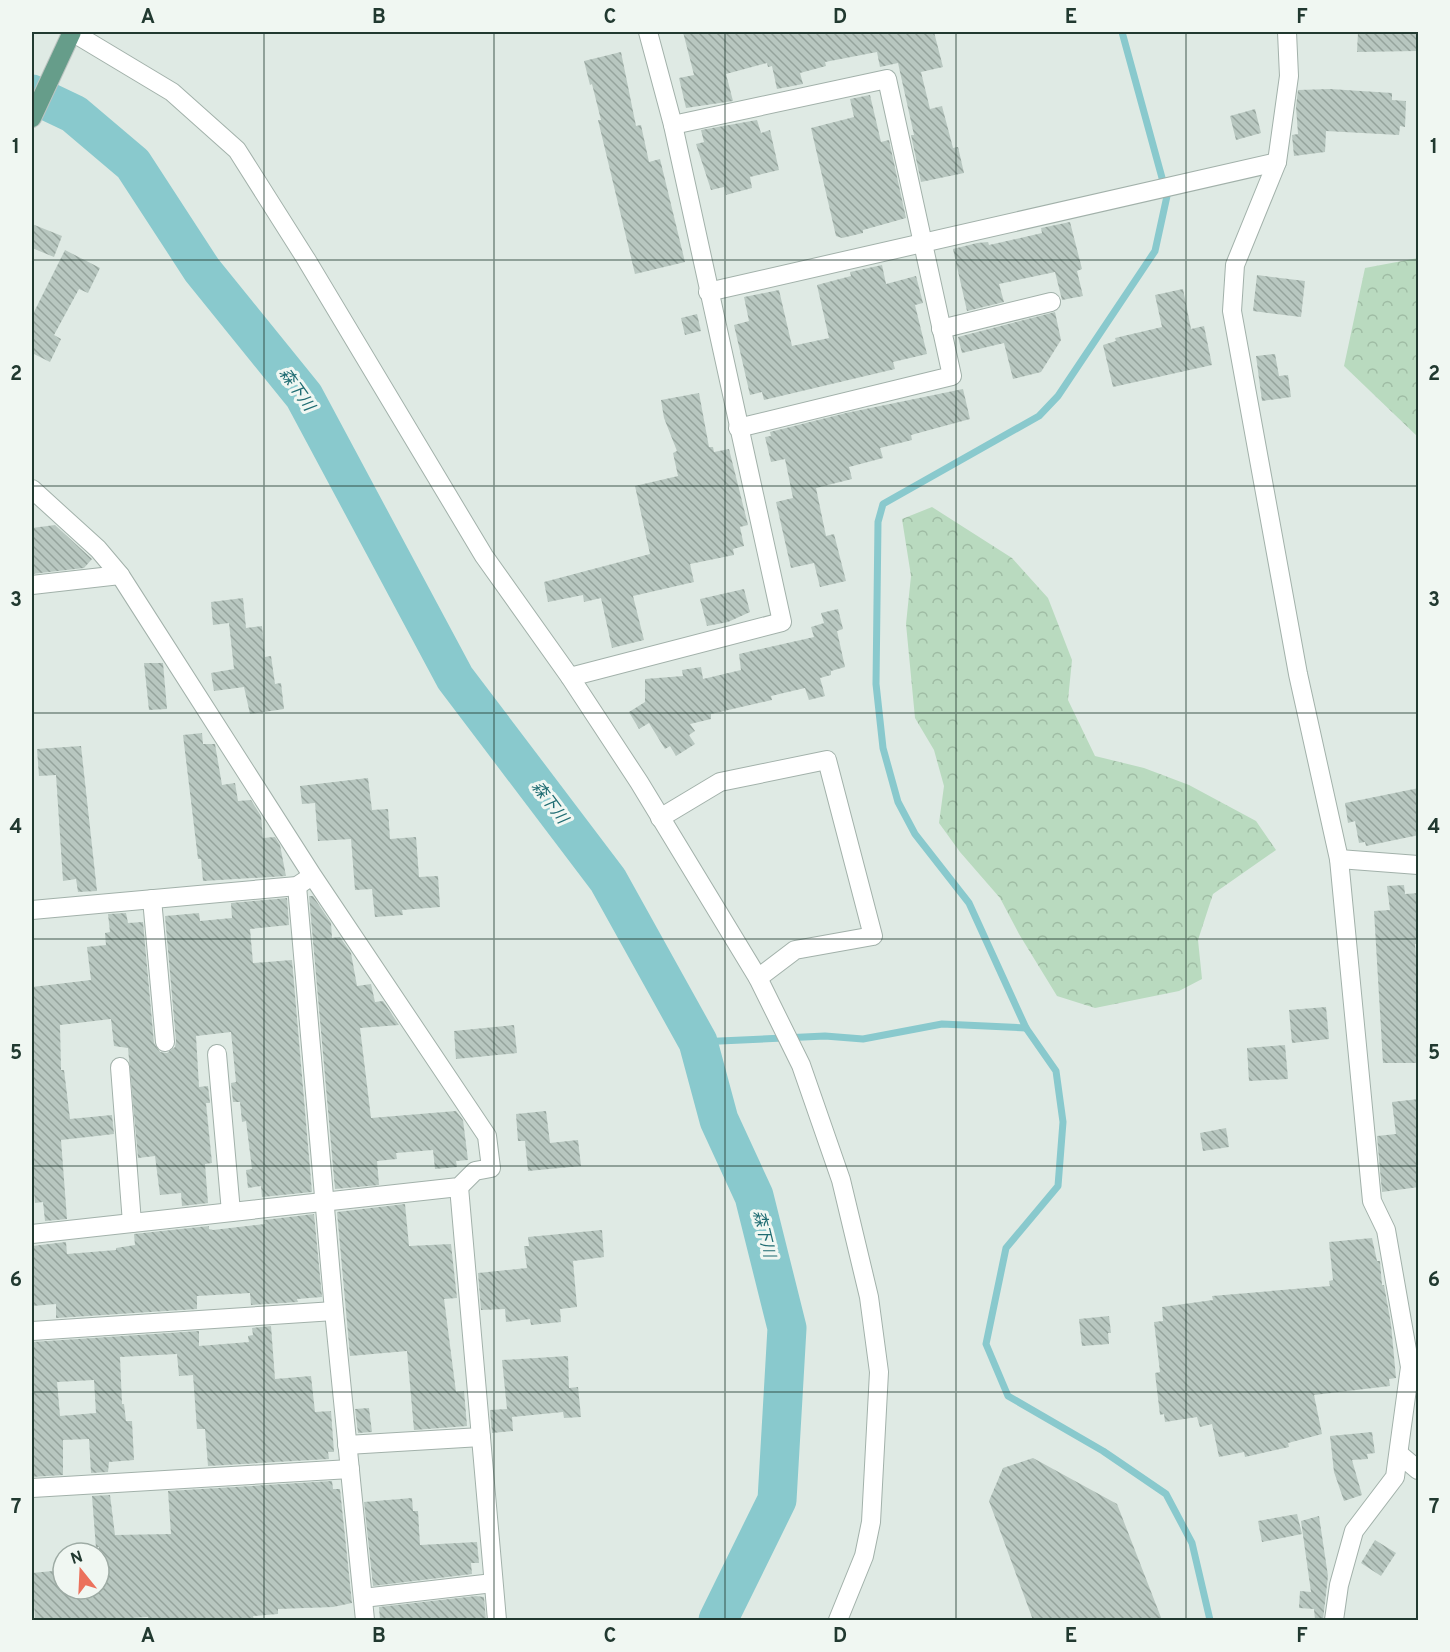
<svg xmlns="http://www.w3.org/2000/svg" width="1450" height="1652" font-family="Overpass,'Noto Sans JP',sans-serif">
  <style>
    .forest { fill: url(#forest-crowns) }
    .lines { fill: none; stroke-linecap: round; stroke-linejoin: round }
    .stream { stroke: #89c9cd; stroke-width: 7 }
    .river { stroke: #89c9cd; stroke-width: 39 }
    .building { fill: url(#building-back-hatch); fill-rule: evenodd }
    .minor-casing { stroke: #a2b1aa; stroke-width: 20 }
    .major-casing { stroke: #bcc4c1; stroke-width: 20 }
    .minor { stroke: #fff; stroke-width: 18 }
    .major { stroke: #669d8a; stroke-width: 18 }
    .grid { fill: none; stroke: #213930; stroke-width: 1.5; stroke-opacity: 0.55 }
    .labels { text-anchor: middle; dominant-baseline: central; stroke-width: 6; stroke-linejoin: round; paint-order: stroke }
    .water-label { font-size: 16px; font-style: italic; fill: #1f6c72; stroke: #f0f7f2 }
    .neatline { fill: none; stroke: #213930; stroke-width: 2 }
    .grid-label { font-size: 20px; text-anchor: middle; font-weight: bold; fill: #213930 }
  </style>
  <defs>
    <pattern id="forest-crowns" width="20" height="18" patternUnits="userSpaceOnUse" patternTransform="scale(1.5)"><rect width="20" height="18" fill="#b9dabf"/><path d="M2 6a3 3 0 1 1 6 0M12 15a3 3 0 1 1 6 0" fill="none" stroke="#9fbca4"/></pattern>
    <pattern id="building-back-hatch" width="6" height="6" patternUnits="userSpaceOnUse" patternTransform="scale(1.5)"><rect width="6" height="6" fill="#b8c7c0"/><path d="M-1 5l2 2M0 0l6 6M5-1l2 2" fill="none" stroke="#95a39c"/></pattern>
  </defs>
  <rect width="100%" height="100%" fill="#dfeae4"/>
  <g class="forest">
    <path d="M 1418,258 L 1418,437 L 1344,366 L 1365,268 Z"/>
    <path d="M 932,507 L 1012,558 L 1048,598 L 1072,660 L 1068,700 L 1095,756 L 1144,768 L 1189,785 L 1256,821 L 1276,850 L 1213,894 L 1198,940 L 1202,979 L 1179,991 L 1095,1008 L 1057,996 L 1019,934 L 1000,898 L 960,852 L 939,823 L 944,786 L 934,750 L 915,718 L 906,624 L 911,576 L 902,519 Z"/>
  </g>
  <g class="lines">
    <g class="stream">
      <path d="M 1122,32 L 1167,196 L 1155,251 L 1058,396 L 1039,416 L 883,504 L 878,522 L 876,684 L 883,748 L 898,802 L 915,834 L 969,903 L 1026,1028 L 1056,1071 L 1063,1122 L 1058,1186 L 1006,1248 L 986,1344 L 1008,1396 L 1103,1451 L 1166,1494 L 1192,1543 L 1210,1620"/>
      <path d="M 698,1042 L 825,1036 L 863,1039 L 942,1024 L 1026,1028"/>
    </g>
    <path class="river" d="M 32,94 L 74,114 L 133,164 L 202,270 L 304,396 L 455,678 L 608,880 L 698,1042 L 719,1120 L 754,1196 L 787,1328 L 777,1500 L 718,1620"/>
  </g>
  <g class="building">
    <path d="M 683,32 L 934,32 L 943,67 L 921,72 L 930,109 L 942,106 L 953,148 L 958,147 L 964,173 L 921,182 L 911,135 L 914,135 L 898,63 L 880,67 L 877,52 L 825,62 L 826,66 L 800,73 L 803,84 L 777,89 L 772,66 L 768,67 L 767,63 L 726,74 L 733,101 L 686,108 L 679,78 L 694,75 Z"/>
    <path d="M 1358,32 L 1417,32 L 1417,51 L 1357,52 Z"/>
    <path d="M 621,52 L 636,126 L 641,125 L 649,162 L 660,159 L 685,262 L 635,274 L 598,120 L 601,120 L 592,84 L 590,85 L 584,61 Z"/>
    <path d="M 1330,89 L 1392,93 L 1392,100 L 1406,101 L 1405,127 L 1400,126 L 1399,135 L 1326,131 L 1325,152 L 1294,156 L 1292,135 L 1298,134 L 1296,107 L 1298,90 Z"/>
    <path d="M 870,95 L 881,142 L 889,140 L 906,218 L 863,230 L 863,233 L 842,238 L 836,236 L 811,128 L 854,117 L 850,99 Z"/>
    <path d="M 1255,109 L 1261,133 L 1236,140 L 1230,116 Z"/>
    <path d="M 757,120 L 761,133 L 770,130 L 779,170 L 750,177 L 752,188 L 726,195 L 724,187 L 711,190 L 696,144 L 704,142 L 701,130 Z"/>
    <path d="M 1070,222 L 1082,269 L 1077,271 L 1083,296 L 1062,300 L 1055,272 L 999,284 L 1004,302 L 967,311 L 953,249 L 977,243 L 988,242 L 989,245 L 1042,233 L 1041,228 Z"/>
    <path d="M 32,224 L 62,236 L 54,257 L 32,248 Z"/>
    <path d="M 65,250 L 100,268 L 88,293 L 79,289 L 54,335 L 61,339 L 50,362 L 32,353 L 32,316 Z"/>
    <path d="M 882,265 L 886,284 L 916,276 L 923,303 L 915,305 L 927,354 L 893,362 L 895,369 L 764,400 L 762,392 L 750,395 L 734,325 L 749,321 L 744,297 L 779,290 L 792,346 L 829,338 L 817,285 L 851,276 L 850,272 Z"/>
    <path d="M 1257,275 L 1305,281 L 1301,317 L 1253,311 Z"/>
    <path d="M 1183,289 L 1191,329 L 1204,326 L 1212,365 L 1113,387 L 1103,345 L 1116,341 L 1115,338 L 1162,327 L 1155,295 Z"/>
    <path d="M 1055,312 L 1061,340 L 1041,372 L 1013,379 L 1004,343 L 962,353 L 958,337 Z"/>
    <path d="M 697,314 L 701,331 L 685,335 L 681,318 Z"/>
    <path d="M 1275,354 L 1279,376 L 1288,375 L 1291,397 L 1262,401 L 1256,356 Z"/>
    <path d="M 963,389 L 970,419 L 911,435 L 912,440 L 880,448 L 883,458 L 849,467 L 852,479 L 816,488 L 826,536 L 834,534 L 846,581 L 820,587 L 814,563 L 791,568 L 776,502 L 793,498 L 785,459 L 771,462 L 765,437 L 771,436 L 770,432 L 846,413 Z"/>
    <path d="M 699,393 L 709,447 L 713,447 L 714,452 L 729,449 L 748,525 L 740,527 L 744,546 L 733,549 L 734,555 L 690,564 L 694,582 L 633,596 L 644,640 L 612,648 L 601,598 L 584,602 L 583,595 L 548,602 L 544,582 L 650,554 L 635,486 L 678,476 L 673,453 L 677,451 L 664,418 L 661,400 Z"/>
    <path d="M 55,525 L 92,559 L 84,568 L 32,574 L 32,528 Z"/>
    <path d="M 744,589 L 750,612 L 728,622 L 707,626 L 700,599 Z"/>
    <path d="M 243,598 L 246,628 L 262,626 L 265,657 L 271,656 L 275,684 L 281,683 L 284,709 L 250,714 L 244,687 L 214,691 L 211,673 L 234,669 L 229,623 L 213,625 L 211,602 Z"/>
    <path d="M 838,609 L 843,629 L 837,631 L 845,667 L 831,671 L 831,675 L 820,678 L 825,696 L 809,700 L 805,688 L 771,696 L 772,700 L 711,714 L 711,719 L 690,724 L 695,731 L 689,735 L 695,744 L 676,756 L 670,746 L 665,749 L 649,723 L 639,729 L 629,712 L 645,702 L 645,679 L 683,676 L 682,670 L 701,667 L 703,679 L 741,670 L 739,654 L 814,637 L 811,627 L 824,623 L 821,613 Z"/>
    <path d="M 144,663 L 163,663 L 167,709 L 149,710 Z"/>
    <path d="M 202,733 L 203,744 L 215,744 L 222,785 L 235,783 L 238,801 L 251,800 L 261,816 L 263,838 L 275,837 L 280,845 L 286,876 L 203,881 L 201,859 L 198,859 L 183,735 Z"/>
    <path d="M 81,746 L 97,891 L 78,892 L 76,879 L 63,881 L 56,775 L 39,776 L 37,749 Z"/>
    <path d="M 368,778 L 372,810 L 388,809 L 390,839 L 416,837 L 419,877 L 438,876 L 440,907 L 402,910 L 403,915 L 375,917 L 372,889 L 355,890 L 351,839 L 318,841 L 315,803 L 302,804 L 300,786 Z"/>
    <path d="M 1419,788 L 1419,835 L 1366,846 L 1365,842 L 1359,843 L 1355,821 L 1348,823 L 1345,803 Z"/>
    <path d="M 1404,885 L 1405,894 L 1419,893 L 1419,944 L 1415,944 L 1419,988 L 1419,1063 L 1383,1063 L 1374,911 L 1390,910 L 1387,886 Z"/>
    <path d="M 309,896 L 313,896 L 331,923 L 332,938 L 340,937 L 351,953 L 357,986 L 371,984 L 375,1002 L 383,1001 L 399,1025 L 360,1028 L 371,1118 L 456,1111 L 463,1120 L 468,1160 L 456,1161 L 457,1167 L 435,1169 L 433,1150 L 396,1153 L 397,1159 L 377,1161 L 379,1185 L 335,1189 Z"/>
    <path d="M 287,898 L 289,925 L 250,929 L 253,963 L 292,960 L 312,1192 L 262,1197 L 261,1186 L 248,1188 L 246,1170 L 252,1169 L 246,1121 L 242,1122 L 240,1102 L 233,1102 L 231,1083 L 236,1082 L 231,1032 L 196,1036 L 199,1087 L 208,1086 L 210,1103 L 206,1103 L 212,1163 L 205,1164 L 208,1203 L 182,1206 L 181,1193 L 160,1195 L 155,1156 L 138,1158 L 128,1048 L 114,1046 L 111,1019 L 60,1025 L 61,1070 L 64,1070 L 70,1119 L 112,1115 L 114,1134 L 61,1140 L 67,1219 L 45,1221 L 43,1202 L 35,1203 L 32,1171 L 32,987 L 91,980 L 87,947 L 106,945 L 105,933 L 110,932 L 108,914 L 126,913 L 128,923 L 143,922 L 154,1043 L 160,1052 L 167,1053 L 175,1047 L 176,1041 L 165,916 L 199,913 L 200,921 L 232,918 L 231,903 Z"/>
    <path d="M 1326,1007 L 1329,1039 L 1292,1043 L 1289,1010 Z"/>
    <path d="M 514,1025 L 517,1053 L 456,1059 L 454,1031 Z"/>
    <path d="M 1285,1045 L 1288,1079 L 1249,1081 L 1247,1048 Z"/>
    <path d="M 1419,1099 L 1419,1187 L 1382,1192 L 1377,1136 L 1396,1134 L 1392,1102 Z"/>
    <path d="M 546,1111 L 550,1143 L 578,1140 L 581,1166 L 528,1171 L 525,1141 L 518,1141 L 516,1114 Z"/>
    <path d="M 1226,1128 L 1229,1147 L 1203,1151 L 1200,1133 Z"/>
    <path d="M 405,1204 L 409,1246 L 451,1244 L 457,1298 L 444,1299 L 456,1392 L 464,1391 L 467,1426 L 414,1430 L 407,1351 L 350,1356 L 337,1212 Z"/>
    <path d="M 314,1214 L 322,1297 L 297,1299 L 298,1302 L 251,1305 L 250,1293 L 197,1296 L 197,1309 L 56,1318 L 56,1304 L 32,1306 L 32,1246 L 66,1242 L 67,1254 L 116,1250 L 116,1248 L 135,1245 L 134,1234 L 209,1226 L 209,1229 L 213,1230 L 265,1224 L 264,1220 Z"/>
    <path d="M 602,1230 L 604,1257 L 573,1261 L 577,1307 L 560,1309 L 561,1322 L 531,1325 L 530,1319 L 506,1322 L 505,1309 L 481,1310 L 478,1273 L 527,1268 L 524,1246 L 529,1246 L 528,1237 Z"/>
    <path d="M 1372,1238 L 1377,1261 L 1380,1261 L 1382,1285 L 1384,1285 L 1391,1324 L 1396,1378 L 1389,1379 L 1390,1386 L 1314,1395 L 1322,1434 L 1288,1443 L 1289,1447 L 1245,1457 L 1244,1452 L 1219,1457 L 1212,1424 L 1200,1427 L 1197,1417 L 1165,1422 L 1164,1414 L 1160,1415 L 1155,1373 L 1160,1372 L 1154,1322 L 1163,1321 L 1162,1307 L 1213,1300 L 1212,1296 L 1330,1286 L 1329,1281 L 1333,1280 L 1329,1242 Z"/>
    <path d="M 1109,1316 L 1111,1333 L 1108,1333 L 1109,1344 L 1082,1346 L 1079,1319 Z"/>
    <path d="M 271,1326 L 275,1379 L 311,1376 L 315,1412 L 331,1411 L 334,1452 L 328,1452 L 329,1459 L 208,1466 L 205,1429 L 197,1429 L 193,1375 L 179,1376 L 177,1354 L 120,1357 L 122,1404 L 124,1404 L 126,1421 L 132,1421 L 134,1460 L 109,1462 L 108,1472 L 91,1473 L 89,1439 L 63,1440 L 63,1475 L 32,1477 L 32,1342 L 199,1331 L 199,1346 L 249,1342 L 248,1336 L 253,1335 L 252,1328 ZM 94,1380 L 96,1413 L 60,1416 L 57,1382 Z"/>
    <path d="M 568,1356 L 569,1388 L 578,1387 L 581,1417 L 564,1418 L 563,1412 L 512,1417 L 513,1431 L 492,1433 L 490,1410 L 507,1409 L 502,1360 Z"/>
    <path d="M 369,1408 L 372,1432 L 358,1433 L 355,1409 Z"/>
    <path d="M 1372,1432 L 1375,1453 L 1367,1454 L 1368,1459 L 1352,1460 L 1362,1495 L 1344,1501 L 1334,1472 L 1330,1436 Z"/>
    <path d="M 1033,1458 L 1117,1504 L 1162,1620 L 1033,1620 L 989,1501 L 1003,1468 Z"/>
    <path d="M 332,1481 L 333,1489 L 340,1489 L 352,1603 L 333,1607 L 278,1609 L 278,1614 L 253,1616 L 254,1620 L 148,1620 L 148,1617 L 97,1620 L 35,1620 L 32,1573 L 63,1570 L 63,1589 L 99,1589 L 99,1547 L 96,1548 L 92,1496 L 110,1495 L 115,1535 L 171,1534 L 168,1491 Z"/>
    <path d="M 412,1498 L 413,1511 L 418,1511 L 420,1545 L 477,1542 L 479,1563 L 471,1563 L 472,1574 L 373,1586 L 364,1502 Z"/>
    <path d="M 1297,1514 L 1302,1534 L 1262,1542 L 1258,1521 Z"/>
    <path d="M 1319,1516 L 1328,1576 L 1323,1620 L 1315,1620 L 1314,1609 L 1299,1608 L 1300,1591 L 1311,1592 L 1301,1521 Z"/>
    <path d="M 1375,1540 L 1396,1553 L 1381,1576 L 1361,1563 Z"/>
    <path d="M 476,1596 L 484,1597 L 486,1620 L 380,1620 L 379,1607 Z"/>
  </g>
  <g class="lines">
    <g class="minor-casing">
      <g id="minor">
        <path d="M 72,32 L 172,92 L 237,150 L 306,259 L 484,556 L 570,677 L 639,782 L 758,978 L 801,1065 L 841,1180 L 869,1297 L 879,1372 L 871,1522 L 864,1556 L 838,1620"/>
        <path d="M 1287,32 L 1289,76 L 1277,162 L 1235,265 L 1232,311 L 1298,674 L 1339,859 L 1372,1201 L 1386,1230 L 1410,1367 L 1395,1477 L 1354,1531 L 1339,1585 L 1334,1620"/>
        <path d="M 673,125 L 887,79 L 952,376 L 738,428"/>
        <path d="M 708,292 L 1277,162"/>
        <path d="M 941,329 L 1051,302"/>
        <path d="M 32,489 L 98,549 L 120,575 L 312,875 L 487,1136 L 491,1168 L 475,1171 L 459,1187 L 32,1234"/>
        <path d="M 32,585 L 120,575"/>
        <path d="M 570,677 L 782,622 L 673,125 L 648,32"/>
        <path d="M 660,818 L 720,782 L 827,760 L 873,936 L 795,950 L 758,978"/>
        <path d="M 1339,859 L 1418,865"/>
        <path d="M 297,886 L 334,1311 L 365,1620"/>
        <path d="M 152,899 L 165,1042"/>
        <path d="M 32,910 L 297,886 L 306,880"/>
        <path d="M 217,1054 L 231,1212"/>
        <path d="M 120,1067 L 132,1223"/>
        <path d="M 459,1187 L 497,1620"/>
        <path d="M 32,1331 L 334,1311"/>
        <path d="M 347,1445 L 481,1437"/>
        <path d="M 1399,1454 L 1418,1470"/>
        <path d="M 32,1488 L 350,1469"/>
        <path d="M 363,1598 L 493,1583"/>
      </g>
    </g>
    <g class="major-casing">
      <path id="major" d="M 32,118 L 72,32"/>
    </g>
    <use href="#minor" class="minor"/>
    <use href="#major" class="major"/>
  </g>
  <path class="grid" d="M 264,32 L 264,1620M 494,32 L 494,1620M 725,32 L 725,1620M 956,32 L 956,1620M 1186,32 L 1186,1620M 32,260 L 1418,260M 32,486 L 1418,486M 32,713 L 1418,713M 32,939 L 1418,939M 32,1166 L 1418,1166M 32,1392 L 1418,1392"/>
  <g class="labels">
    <g class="water-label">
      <text transform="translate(296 390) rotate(55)">森下川</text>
      <text transform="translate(549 803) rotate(53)">森下川</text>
      <text transform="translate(763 1234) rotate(76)">森下川</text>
    </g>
  </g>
  <rect width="1450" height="1652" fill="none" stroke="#f0f7f2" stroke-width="66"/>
  <g transform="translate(81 1571) rotate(342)"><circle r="28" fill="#f0f7f2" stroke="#9daba4" stroke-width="1.5"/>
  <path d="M0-4.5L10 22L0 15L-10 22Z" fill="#eb715c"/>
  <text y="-9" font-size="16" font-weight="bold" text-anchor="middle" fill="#213930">N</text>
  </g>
  <rect x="33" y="33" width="1384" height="1586" class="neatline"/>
  <g class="grid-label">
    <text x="148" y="23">A</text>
    <text x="379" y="23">B</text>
    <text x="610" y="23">C</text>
    <text x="840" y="23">D</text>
    <text x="1071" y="23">E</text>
    <text x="1302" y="23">F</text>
    <text x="16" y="153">1</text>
    <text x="1434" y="153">1</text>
    <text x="16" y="380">2</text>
    <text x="1434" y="380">2</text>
    <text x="16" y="606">3</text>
    <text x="1434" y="606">3</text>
    <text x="16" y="833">4</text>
    <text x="1434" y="833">4</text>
    <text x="16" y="1059">5</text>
    <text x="1434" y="1059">5</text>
    <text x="16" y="1286">6</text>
    <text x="1434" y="1286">6</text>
    <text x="16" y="1513">7</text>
    <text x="1434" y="1513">7</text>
    <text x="148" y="1642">A</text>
    <text x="379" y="1642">B</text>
    <text x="610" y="1642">C</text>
    <text x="840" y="1642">D</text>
    <text x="1071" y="1642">E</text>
    <text x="1302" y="1642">F</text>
  </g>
</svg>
